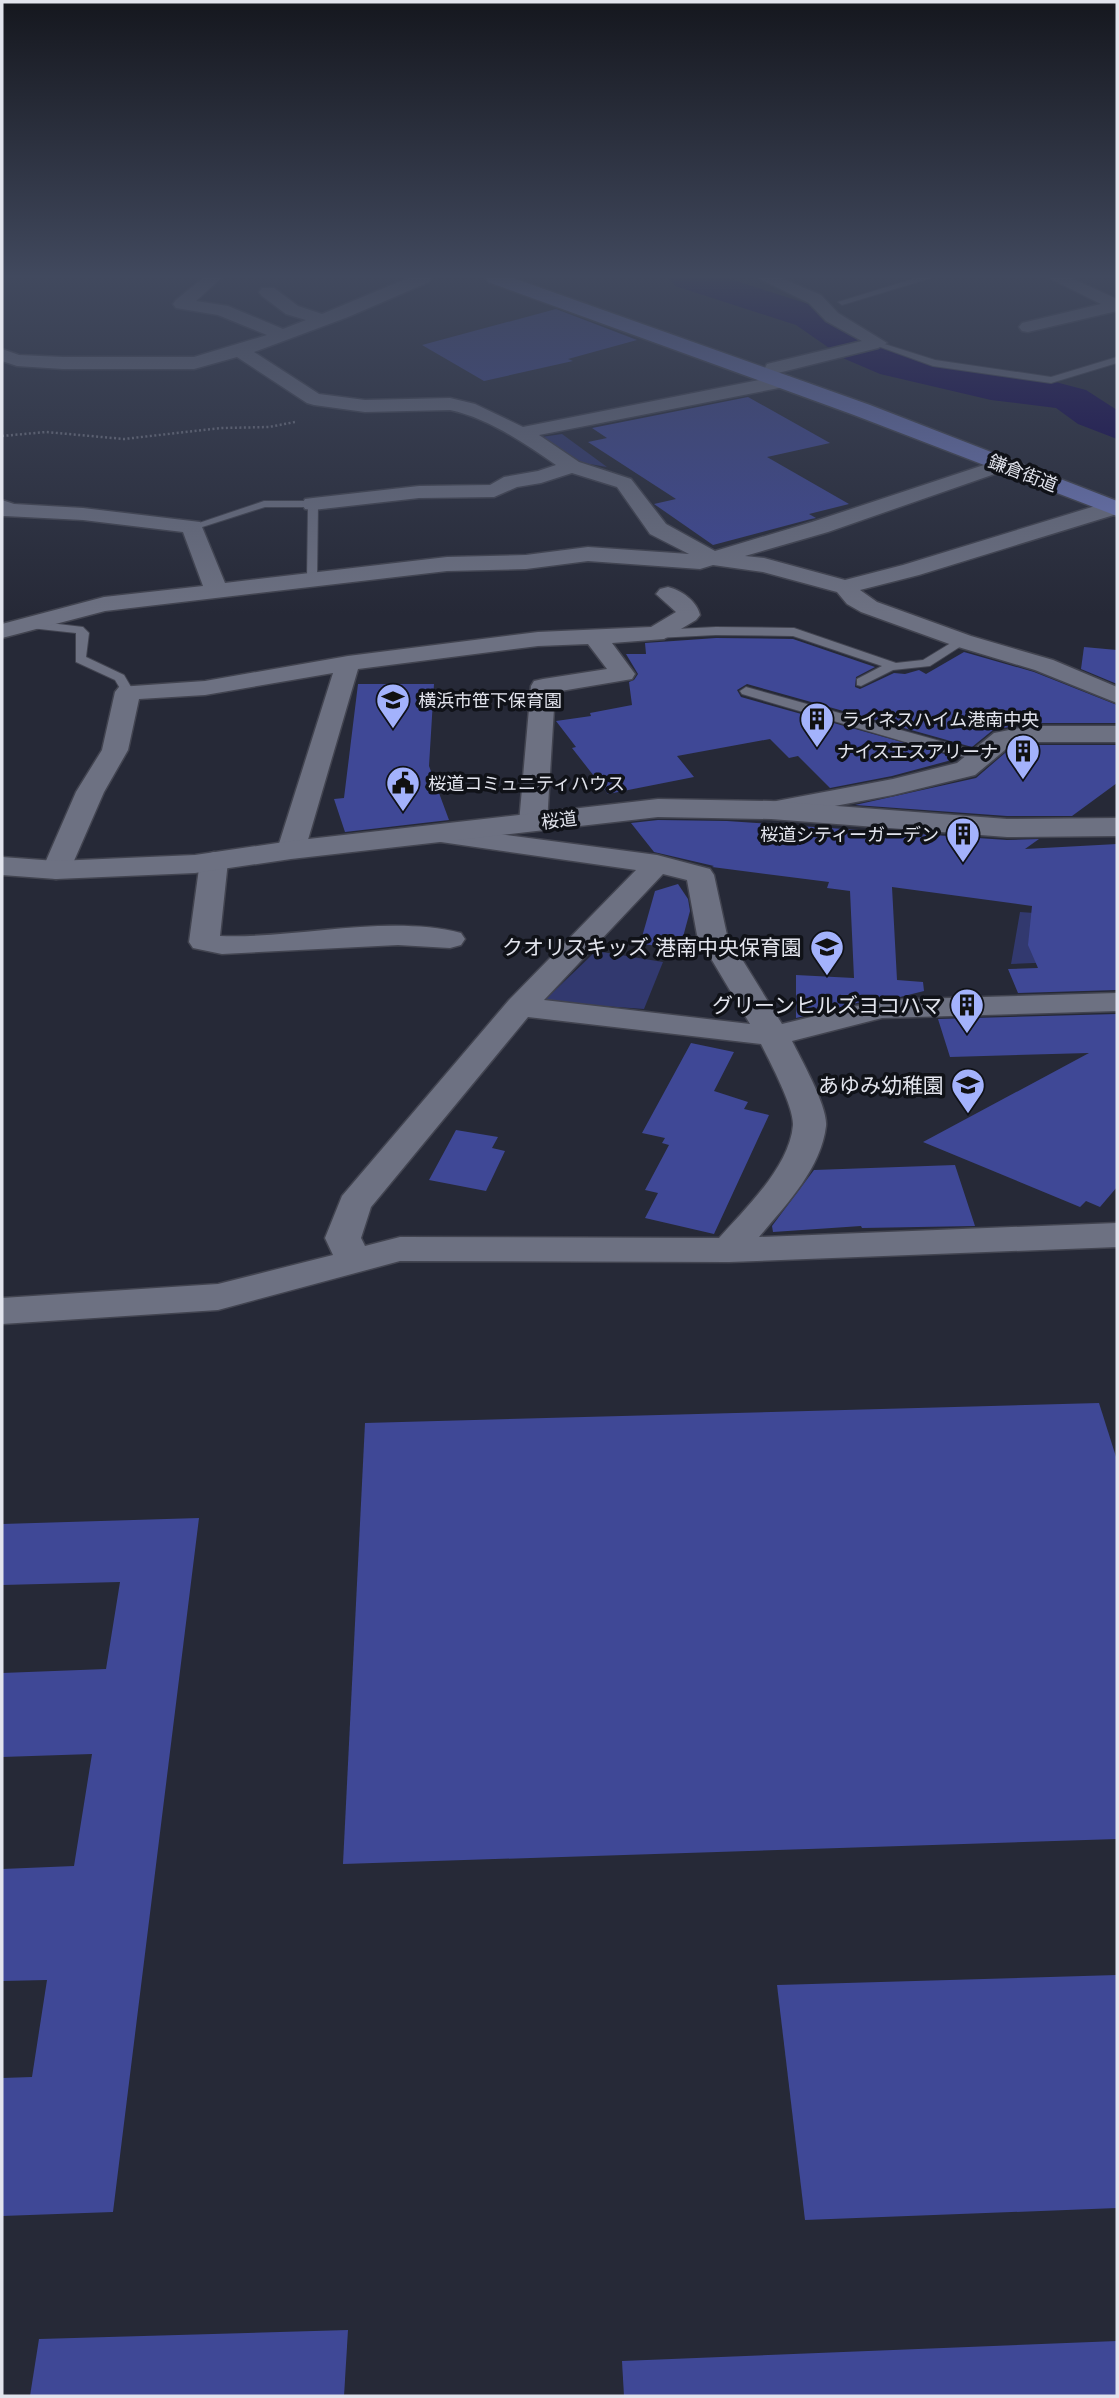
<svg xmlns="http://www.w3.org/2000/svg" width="1119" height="2398" font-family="Inter,'Noto Sans JP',sans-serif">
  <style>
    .green { fill: #32396f }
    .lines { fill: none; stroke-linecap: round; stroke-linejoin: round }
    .river { fill: #0e004e; fill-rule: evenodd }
    .building { fill: #3f4896 }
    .lane-casing { stroke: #424450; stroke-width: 2 }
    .street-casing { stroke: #424450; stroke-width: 3 }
    .secondary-casing { stroke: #424450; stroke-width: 3 }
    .primary-casing { stroke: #424450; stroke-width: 3 }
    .path { stroke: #767884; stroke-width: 2.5; stroke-dasharray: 2 2.5; stroke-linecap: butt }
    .lane { fill: #6d7182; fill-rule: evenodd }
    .street { fill: #6d7182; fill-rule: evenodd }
    .secondary { fill: #6d7182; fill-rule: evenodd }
    .primary { fill: #6e78b9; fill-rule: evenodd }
    .labels { text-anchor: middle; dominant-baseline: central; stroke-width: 7; stroke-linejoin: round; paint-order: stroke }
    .far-street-label { font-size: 18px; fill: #e2e4ed; stroke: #101218 }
    .far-poi-label { font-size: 18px; fill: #e2e4ed; stroke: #101218; text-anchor: start }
    .poi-label { font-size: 21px; fill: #e2e4ed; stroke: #101218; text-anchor: end }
  </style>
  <rect width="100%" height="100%" fill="#262937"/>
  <g class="green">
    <path d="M 562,434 L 607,467 L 578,462 L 535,438 Z"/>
    <path d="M 1049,900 L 1117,901 L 1117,926 L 1070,927 L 1081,961 L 1011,964 L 1020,912 L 1049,914 Z"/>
    <path d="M 596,951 L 663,962 L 644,1009 L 549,1002 L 546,999 Z"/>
  </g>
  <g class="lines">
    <path class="river" d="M 670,278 L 727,278 L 824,309 L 873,341 L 907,356 L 991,374 L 1048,380 L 1086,390 L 1117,410 L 1117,439 L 1078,424 L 1056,408 L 991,400 L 880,374 L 845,359 L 796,325 L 675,286 Z"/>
  </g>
  <g class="building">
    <path d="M 556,309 L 637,340 L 568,359 L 573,361 L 484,381 L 422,345 Z"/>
    <path d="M 748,397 L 830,443 L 767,457 L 849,504 L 809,514 L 816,518 L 811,519 L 713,545 L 654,504 L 676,499 L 588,442 L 607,438 L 592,428 Z"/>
    <path d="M 716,638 L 793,639 L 875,667 L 856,677 L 855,687 L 860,689 L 894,673 L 905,674 L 919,670 L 926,674 L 964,652 L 1034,672 L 1117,705 L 1117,723 L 1030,723 L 993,730 L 972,747 L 747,684 L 737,690 L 741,697 L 959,758 L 892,776 L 830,788 L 798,756 L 789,758 L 770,739 L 677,756 L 694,777 L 608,794 L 572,748 L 576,747 L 556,721 L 591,716 L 590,713 L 632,705 L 629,682 L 634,680 L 638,674 L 626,654 L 646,654 L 645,643 Z"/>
    <path d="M 1084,647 L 1117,650 L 1117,684 L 1081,669 Z"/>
    <path d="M 358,684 L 434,684 L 429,766 L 449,820 L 345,832 L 334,799 L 344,798 Z"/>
    <path d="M 1030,745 L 1117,745 L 1117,783 L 1072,816 L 1007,816 L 855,805 L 976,778 L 1012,747 Z"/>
    <path d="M 658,820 L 727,821 L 1007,840 L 1039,839 L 1025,849 L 1117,844 L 1117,990 L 1018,993 L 1008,969 L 1038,968 L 1028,945 L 1032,906 L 892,887 L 897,980 L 923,982 L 924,991 L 900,997 L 881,997 L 796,1018 L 796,975 L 854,978 L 850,891 L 827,888 L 829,882 L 712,867 L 714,866 L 654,852 L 631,823 Z"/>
    <path d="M 678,884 L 688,899 L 690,911 L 680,948 L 640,944 L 655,891 Z"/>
    <path d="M 1117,1014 L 1117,1187 L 1100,1207 L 1086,1201 L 1080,1207 L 923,1142 L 1089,1053 L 950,1057 L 938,1019 Z"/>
    <path d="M 691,1043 L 734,1052 L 714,1091 L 748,1102 L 744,1109 L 769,1115 L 714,1234 L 645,1218 L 658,1193 L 645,1190 L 669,1145 L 662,1143 L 665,1138 L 642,1133 Z"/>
    <path d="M 456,1130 L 498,1137 L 492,1148 L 505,1151 L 486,1191 L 429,1180 Z"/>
    <path d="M 955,1165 L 975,1226 L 862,1228 L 861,1226 L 773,1232 L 772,1226 L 814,1170 Z"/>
    <path d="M 1099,1403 L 1117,1460 L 1117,1839 L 343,1864 L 365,1423 Z"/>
    <path d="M 199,1518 L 113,2212 L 2,2216 L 2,2078 L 32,2077 L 47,1980 L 2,1981 L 2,1869 L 74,1866 L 92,1754 L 2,1757 L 2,1673 L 106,1669 L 120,1582 L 2,1585 L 2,1524 Z"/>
    <path d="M 1117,1975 L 1117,2208 L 805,2220 L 777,1985 Z"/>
    <path d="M 348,2330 L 344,2396 L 30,2396 L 39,2339 Z"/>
    <path d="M 1117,2341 L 1117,2396 L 624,2396 L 622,2361 Z"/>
  </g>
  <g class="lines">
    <g class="lane-casing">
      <g id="lane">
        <path d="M 916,278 L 931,278 L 842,305 L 838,302 Z"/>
        <path d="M 875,341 L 935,360 L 1051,377 L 1117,357 L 1117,363 L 1051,383 L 933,366 L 875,345 Z"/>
        <path d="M 264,501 L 313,501 L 318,504 L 317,581 L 307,579 L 308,507 L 265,507 L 196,529 L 187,527 Z"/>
        <path d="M 25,620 L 83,627 L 89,633 L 86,657 L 124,675 L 134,692 L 128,696 L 124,695 L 115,680 L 76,662 L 76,633 L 21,627 L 19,624 Z"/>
        <path d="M 716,627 L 794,628 L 896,663 L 923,660 L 959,638 L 969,641 L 930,666 L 893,670 L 861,686 L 857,685 L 857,679 L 882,666 L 793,636 L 716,635 L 656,638 L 650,634 L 656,630 Z"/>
        <path d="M 746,687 L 987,754 L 989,757 L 982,761 L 919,746 L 742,694 L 740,691 Z"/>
      </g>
    </g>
    <g class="street-casing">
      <g id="street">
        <path d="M 203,278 L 221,278 L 196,301 L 228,306 L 283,329 L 306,320 L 286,314 L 262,296 L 259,292 L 262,288 L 274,288 L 298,306 L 322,314 L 408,278 L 431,278 L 429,282 L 348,317 L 254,352 L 319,394 L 365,400 L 450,398 L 475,404 L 523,427 L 784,375 L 791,377 L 793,381 L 784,387 L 539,435 L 579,462 L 631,479 L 666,524 L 715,551 L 812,522 L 1002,459 L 1009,461 L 1012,465 L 1009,469 L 828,532 L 745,556 L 764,558 L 845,580 L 903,565 L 1105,503 L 1117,503 L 1117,514 L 919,575 L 860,590 L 877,602 L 971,636 L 1053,660 L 1117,687 L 1117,703 L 1035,670 L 955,646 L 861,612 L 847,604 L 837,592 L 763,572 L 713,565 L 700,569 L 588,561 L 526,569 L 447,571 L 105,611 L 2,638 L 2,624 L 104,597 L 203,586 L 183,532 L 83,520 L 5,516 L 2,516 L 2,500 L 14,504 L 83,508 L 200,522 L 225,583 L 447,557 L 526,555 L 588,547 L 689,554 L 650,534 L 617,487 L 572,473 L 541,483 L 517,487 L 494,497 L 419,498 L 313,510 L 305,509 L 302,504 L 305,499 L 313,498 L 419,486 L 490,485 L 504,477 L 538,471 L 556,465 C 524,443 488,418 450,410 L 365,412 L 314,405 L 307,403 L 237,357 L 194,369 L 63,369 L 17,366 L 2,361 L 2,349 L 19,355 L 63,357 L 194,357 L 267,335 L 218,315 L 176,308 L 173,304 L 176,300 Z"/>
        <path d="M 758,278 L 781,278 L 821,295 L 838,313 L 887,343 L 878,348 L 774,374 L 767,372 L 765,368 L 767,364 L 862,341 L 826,321 L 809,303 Z"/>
        <path d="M 1049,278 L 1071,278 L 1117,299 L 1117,311 L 1028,332 L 1022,331 L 1019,327 L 1022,323 L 1101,304 Z"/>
        <path d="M 668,587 C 681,590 697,601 700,615 L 696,620 L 664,639 L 612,643 L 635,674 L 632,679 L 555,692 L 547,823 L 543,829 L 533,831 L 523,829 L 519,823 L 531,686 L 534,681 L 543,679 L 607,669 L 588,644 L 538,646 L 358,669 L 305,850 L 301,856 L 291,858 L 281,856 L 277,850 L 333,673 L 205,695 L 139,699 L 128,750 L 104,792 L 70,870 L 66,876 L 56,879 L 46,876 L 42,870 L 76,792 L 102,750 L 115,692 L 119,687 L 205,681 L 348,656 L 538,632 L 651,627 L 676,612 L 656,594 L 660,589 Z"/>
        <path d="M 1030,726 L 1117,726 L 1117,742 L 1030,742 L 1011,745 L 975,775 L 893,795 L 771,818 L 761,816 L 757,810 L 761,804 L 771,802 L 893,779 L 957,763 L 994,733 Z"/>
        <path d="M 437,826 L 657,855 L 710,869 L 714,875 L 727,935 L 782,1024 L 882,1000 L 1117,993 L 1117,1011 L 882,1018 L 792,1041 C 801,1059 828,1107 826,1126 C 821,1169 785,1206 759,1237 L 1117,1223 L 1117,1247 L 729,1262 L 400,1261 L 218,1310 L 2,1324 L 2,1298 L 218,1284 L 333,1255 L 325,1238 L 342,1196 L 509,1000 L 636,870 L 427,840 L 423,834 L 427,828 ZM 663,874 L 687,880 L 697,935 L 750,1024 L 544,1000 ZM 528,1017 L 761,1044 C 770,1062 794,1107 793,1125 C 790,1166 745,1209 719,1238 L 400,1237 L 365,1246 L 361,1238 L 371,1207 Z"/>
        <path d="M 214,852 L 224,855 L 228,861 L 220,936 C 296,939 387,914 461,933 L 465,939 L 461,945 L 450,948 L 398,945 L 222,954 L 193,948 L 189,942 L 200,861 L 204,855 Z"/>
      </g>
    </g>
    <g class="secondary-casing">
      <path id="secondary" d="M 658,799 L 771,801 L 1007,819 L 1117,818 L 1117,836 L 1007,837 L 771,819 L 658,817 L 291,859 L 195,873 L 56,879 L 2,875 L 2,857 L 56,861 L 195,855 L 291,841 Z"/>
    </g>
    <g class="primary-casing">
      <path id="primary" d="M 486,278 L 513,278 L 870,405 L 1117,501 L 1117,516 L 854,415 L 488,282 Z"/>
    </g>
    <path class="path" d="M 2,436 L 46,432 L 124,439 L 222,428 L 269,427 L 295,422"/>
    <use href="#lane" class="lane"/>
    <use href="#street" class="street"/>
    <use href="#secondary" class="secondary"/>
    <use href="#primary" class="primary"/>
  </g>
  <linearGradient id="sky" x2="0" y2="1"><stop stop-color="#15171e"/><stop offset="0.45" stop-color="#41495e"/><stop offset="1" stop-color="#41495e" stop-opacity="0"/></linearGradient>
  <rect width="1119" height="614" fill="url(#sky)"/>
  <defs>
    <g id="school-pin" transform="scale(1.75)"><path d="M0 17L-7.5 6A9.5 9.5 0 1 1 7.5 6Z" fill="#a3b2fc" stroke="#101218"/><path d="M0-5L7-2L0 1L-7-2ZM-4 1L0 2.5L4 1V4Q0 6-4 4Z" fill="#111"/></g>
    <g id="building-pin" transform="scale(1.75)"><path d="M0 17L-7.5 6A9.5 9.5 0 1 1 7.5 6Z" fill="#a3b2fc" stroke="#101218"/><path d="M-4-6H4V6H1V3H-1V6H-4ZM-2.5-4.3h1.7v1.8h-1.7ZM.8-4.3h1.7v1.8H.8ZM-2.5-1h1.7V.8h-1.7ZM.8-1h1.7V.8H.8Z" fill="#111"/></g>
    <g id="civic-pin" transform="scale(1.75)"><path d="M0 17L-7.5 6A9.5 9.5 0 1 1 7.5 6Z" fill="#a3b2fc" stroke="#101218"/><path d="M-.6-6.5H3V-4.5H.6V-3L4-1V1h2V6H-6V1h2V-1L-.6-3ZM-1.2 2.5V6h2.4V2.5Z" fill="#111"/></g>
  </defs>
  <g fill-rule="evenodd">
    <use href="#school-pin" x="393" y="700"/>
    <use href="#building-pin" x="817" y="719"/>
    <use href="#building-pin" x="1023" y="751"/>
    <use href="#civic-pin" x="403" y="783"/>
    <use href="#building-pin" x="963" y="834"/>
    <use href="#school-pin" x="827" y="947"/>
    <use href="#building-pin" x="967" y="1005"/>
    <use href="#school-pin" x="968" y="1085"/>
  </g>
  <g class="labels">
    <g class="far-street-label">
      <text transform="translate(1023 473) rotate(21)">鎌倉街道</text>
      <text transform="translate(559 820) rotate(-7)">桜道</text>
    </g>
    <g class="far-poi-label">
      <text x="418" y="700">横浜市笹下保育園</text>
      <text x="842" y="719">ライネスハイム港南中央</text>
      <text x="998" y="751" text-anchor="end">ナイスエスアリーナ</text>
      <text x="428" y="783">桜道コミュニティハウス</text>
      <text x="939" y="834" text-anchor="end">桜道シティーガーデン</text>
    </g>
    <g class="poi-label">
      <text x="802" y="947">クオリスキッズ 港南中央保育園</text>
      <text x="942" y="1005">グリーンヒルズヨコハマ</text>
      <text x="944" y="1085">あゆみ幼稚園</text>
    </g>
  </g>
  <rect width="1119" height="2398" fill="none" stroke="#e2e4ed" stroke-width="7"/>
</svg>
